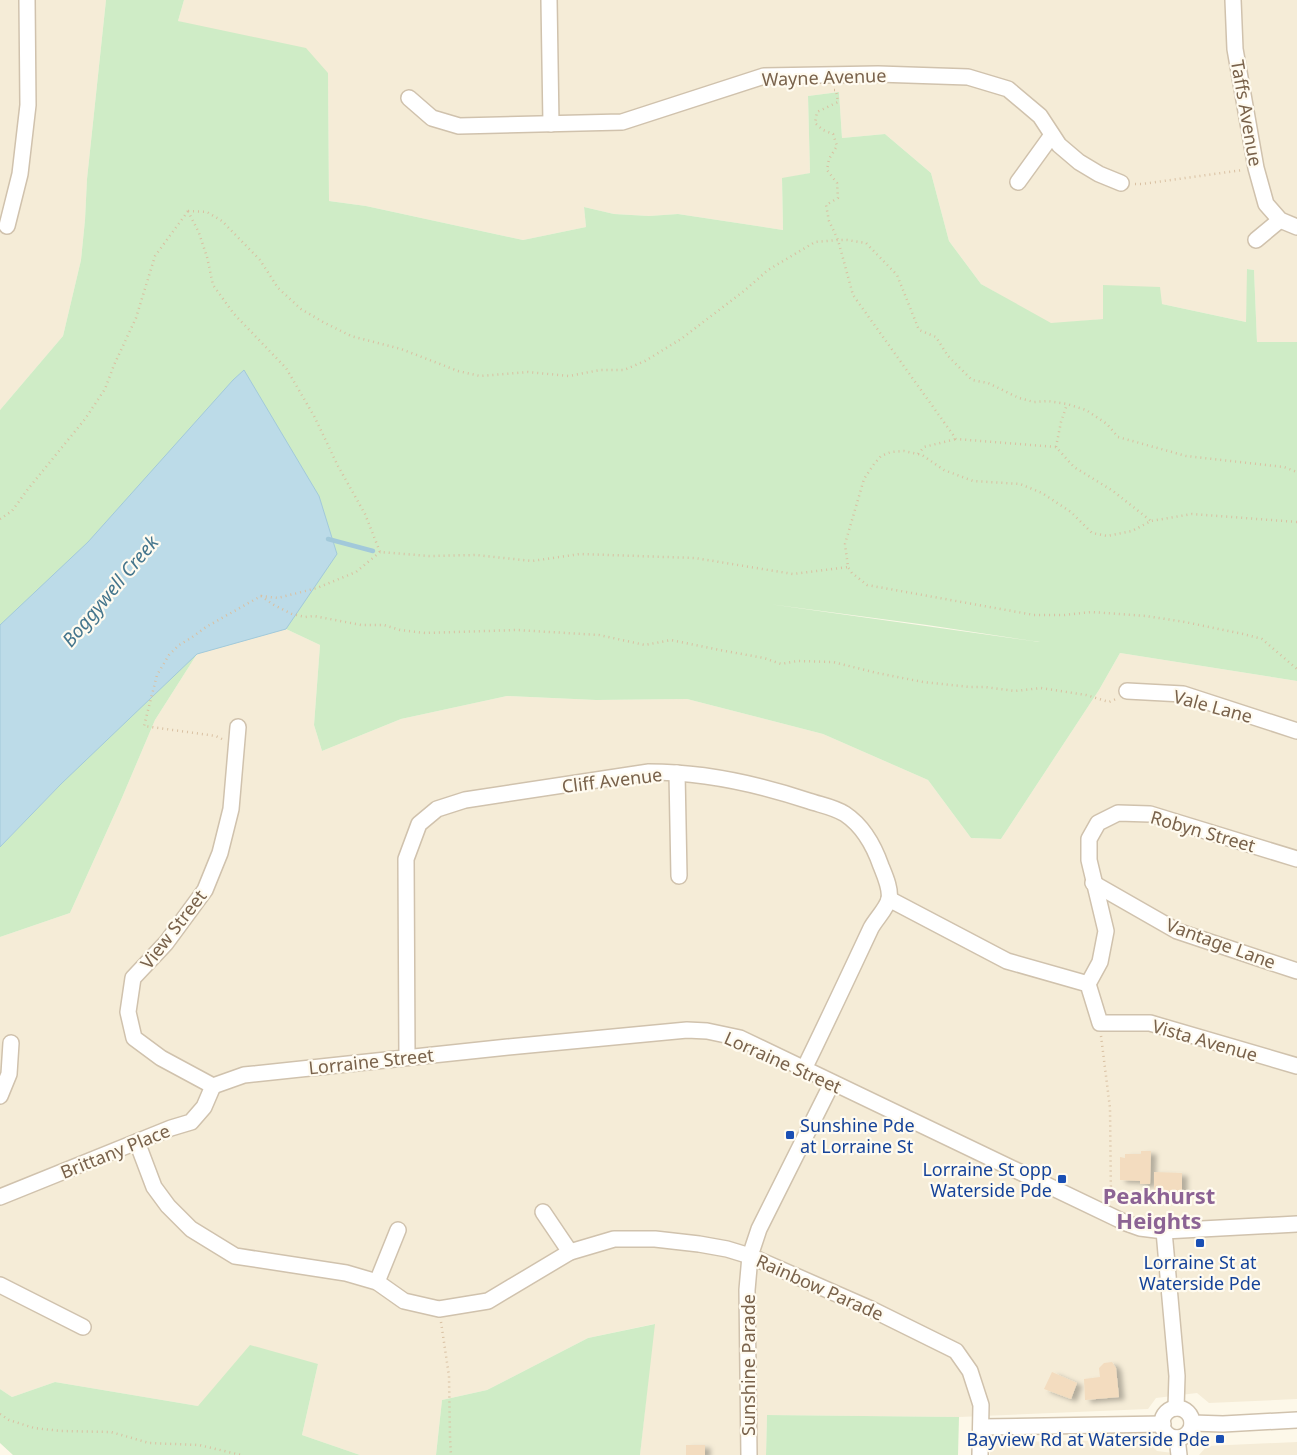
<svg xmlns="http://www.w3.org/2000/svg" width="1297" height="1455" font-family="'Noto Sans',sans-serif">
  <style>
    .residential { fill: #f5ecd7 }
    .green { fill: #cfecc6; fill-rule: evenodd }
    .water { fill: #bcdbe8; stroke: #a2c9da }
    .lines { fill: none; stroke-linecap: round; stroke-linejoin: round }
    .stream { stroke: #a2c9da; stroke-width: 4.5 }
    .building { fill: #f3dcbf; filter: url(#shadow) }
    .minor-casing { stroke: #d0c2ad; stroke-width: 18 }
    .path { stroke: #d9c0a2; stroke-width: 2.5; stroke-dasharray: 1 4; stroke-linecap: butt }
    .minor { stroke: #fff; stroke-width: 15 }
    .transit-dot { fill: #1a4fb4; stroke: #fffbf0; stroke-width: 2 }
    .labels { text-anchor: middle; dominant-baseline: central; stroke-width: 4.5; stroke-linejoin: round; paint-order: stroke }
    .street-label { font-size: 18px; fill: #79624b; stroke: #fffbf0 }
    .transit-label { font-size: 18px; fill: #164399; stroke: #fffbf0; text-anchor: end }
    .water-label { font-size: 19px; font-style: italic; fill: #44758c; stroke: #fffbf0 }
    .district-label { font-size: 22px; font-weight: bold; fill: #8c6394; stroke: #fffbf0 }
  </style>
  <defs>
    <filter id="shadow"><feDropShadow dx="5.5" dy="3" stdDeviation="2.5" flood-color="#0004"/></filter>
  </defs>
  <rect width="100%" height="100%" fill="#fdf8e9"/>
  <g class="residential">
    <path d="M 0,0 L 106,0 L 87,179 L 85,220 L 81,260 L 63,336 L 0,410 Z"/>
    <path d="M 184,0 L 1297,0 L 1297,342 L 1257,342 L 1254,270 L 1248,269 L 1246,322 L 1162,304 L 1103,285 L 1103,319 L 1051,324 L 981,284 L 949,241 L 931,173 L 885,134 L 842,138 L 839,92 L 808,96 L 810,173 L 782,179 L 783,230 L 678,214 L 649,216 L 614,214 L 584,207 L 586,227 L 523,240 L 366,206 L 329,201 L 328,73 L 178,21 Z"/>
    <path d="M 286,629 L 320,645 L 314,725 L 322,751 L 401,719 L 507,696 L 596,700 L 687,699 L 823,734 L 928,780 L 971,838 L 1001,839 L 1099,690 L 1120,653 L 1297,681 L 1297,1399 L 1209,1403 L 1197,1393 L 1156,1398 L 1148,1409 L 959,1417 L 767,1415 L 766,1455 L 640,1455 L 654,1324 L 588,1338 L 487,1390 L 442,1400 L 436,1455 L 360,1455 L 302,1435 L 318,1364 L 198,1406 L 55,1382 L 12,1397 L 0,1389 L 0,937 L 70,913 L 121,800 L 155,720 L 197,654 Z"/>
    <path d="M 1146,1440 L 1157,1451 L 1189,1455 L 990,1455 L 990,1442 Z"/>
    <path d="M 1297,1442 L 1297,1455 L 1199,1455 L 1207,1446 Z"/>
  </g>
  <g class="green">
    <path d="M 106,0 L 184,0 L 178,21 L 306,48 L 328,73 L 329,201 L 366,206 L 523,240 L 586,227 L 584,207 L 614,214 L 649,216 L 678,214 L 783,230 L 782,178 L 810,173 L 808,96 L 839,92 L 842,138 L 885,134 L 931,173 L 949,241 L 981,284 L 1051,323 L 1103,319 L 1103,285 L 1160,287 L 1162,304 L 1246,322 L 1247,269 L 1254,270 L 1257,342 L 1297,342 L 1297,681 L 1120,653 L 1099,690 L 1001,839 L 971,838 L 928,780 L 823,734 L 687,699 L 596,700 L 507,696 L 401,719 L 322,751 L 314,725 L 320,645 L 286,629 L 197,654 L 155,720 L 121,800 L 70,913 L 0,937 L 0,847 L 61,784 L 0,689 L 0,410 L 63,336 L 81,260 L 85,220 L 87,179 ZM 769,604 L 927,625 L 1040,642 Z"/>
    <path d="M 655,1324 L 640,1455 L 436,1455 L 442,1400 L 487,1390 L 588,1338 Z"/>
    <path d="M 250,1345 L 318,1364 L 302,1435 L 360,1455 L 13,1455 L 0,1443 L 0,1389 L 12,1397 L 55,1382 L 198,1406 Z"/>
    <path d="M 767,1415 L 959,1417 L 958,1455 L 766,1455 Z"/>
  </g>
  <path class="water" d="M 244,370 L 319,496 L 337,554 L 286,629 L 197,654 L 61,784 L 0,847 L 0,625 L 88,542 L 233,380 Z"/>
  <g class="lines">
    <path class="stream" d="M 328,539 L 373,551"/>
  </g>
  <g class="building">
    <path d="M 1141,1151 L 1151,1151 L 1150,1184 L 1140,1184 L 1140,1181 L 1120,1180 L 1120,1157 L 1125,1158 L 1125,1154 L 1141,1154 Z"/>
    <path d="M 1154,1172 L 1182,1173 L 1182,1191 L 1154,1191 Z"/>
    <path d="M 1112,1362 L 1116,1368 L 1119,1397 L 1085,1400 L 1084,1379 L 1100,1377 L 1099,1368 L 1104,1363 Z"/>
    <path d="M 1052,1372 L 1077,1383 L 1071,1399 L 1044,1389 Z"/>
    <rect x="686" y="1445" width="19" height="10"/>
  </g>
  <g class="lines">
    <g class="minor-casing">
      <g id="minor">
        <path d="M 549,0 L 551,124"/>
        <path d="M 1233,0 L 1235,49 L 1256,168 L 1266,204 L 1280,220 L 1297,227"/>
        <path d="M 409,98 L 432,118 L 459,126 L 622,122 L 764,76 L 878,74 L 968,77 L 1008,89 L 1040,116 L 1059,145 L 1079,162 L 1099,174 L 1121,183"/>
        <path d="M 1018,182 L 1052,135"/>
        <path d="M 7,226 L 20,174 L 28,105 L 27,0"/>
        <path d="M 1256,240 L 1280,220"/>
        <path d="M 1127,691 L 1183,694 L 1297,731"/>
        <path d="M 677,773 L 679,876"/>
        <path d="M 1093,883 L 1177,931 L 1297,971"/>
        <path d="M 889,899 L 1007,961 L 1088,984 L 1100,1023 L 1150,1023 L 1297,1066"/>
        <path d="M 1088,984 L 1100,962 L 1106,931 L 1089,860 L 1089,839 L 1098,823 L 1118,813 L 1150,814 L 1297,859"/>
        <path d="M 407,1057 L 406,859 L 419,824 L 437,809 L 465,800 L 649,772 C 703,772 758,784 809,801 C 821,805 834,807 845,814 C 863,826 874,846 881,866 C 885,876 891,889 889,899 C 887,908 876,919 871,928 C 849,975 827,1022 804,1069"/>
        <path d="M 213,1086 L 244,1075 L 508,1047 L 687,1030 L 707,1031 L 740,1038 L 1126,1223 L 1140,1228 L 1164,1231 L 1297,1224"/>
        <path d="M 213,1086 L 161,1058 L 134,1038 L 128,1012 L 133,978 L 166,943 L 205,890 L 220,853 L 231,809 L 238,727"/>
        <path d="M 0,1096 L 9,1074 L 11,1043"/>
        <path d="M 137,1142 L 154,1187 L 168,1206 L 191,1229 L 235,1256 L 346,1273 L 377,1282 L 404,1301 L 439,1309 L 488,1301 L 570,1252 L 614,1239 L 655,1239 L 699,1244 L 727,1249 L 750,1256 L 871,1309 L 956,1351 L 970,1371 L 981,1405 L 980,1455"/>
        <path d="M 0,1197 L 171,1128 L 191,1122 L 204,1107 L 213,1086"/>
        <path d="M 543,1212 L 570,1252"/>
        <path d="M 1164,1231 L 1177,1376 L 1176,1408"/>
        <path d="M 377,1282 L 398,1230"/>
        <path d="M 0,1285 L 83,1327"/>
        <circle cx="1177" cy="1423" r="15"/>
        <path d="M 1192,1423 L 1223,1424 L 1297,1420"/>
        <path d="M 981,1427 L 1163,1424"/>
        <path d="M 1177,1438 L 1179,1455"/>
        <path d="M 749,1455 L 747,1290 L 750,1256 L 759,1229 L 832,1083"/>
      </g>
    </g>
    <g class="path">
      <path d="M 834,90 L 836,90 L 838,102 L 817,112 L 815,123 L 823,130 L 833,134 L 837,146 L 829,159 L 827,170 L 837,183 L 838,198 L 826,205 L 829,221 L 838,240 L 853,295 L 956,439 L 1056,447 L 1074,467 L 1113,491 L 1151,521"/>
      <path d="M 1135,184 L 1142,184 L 1243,170"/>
      <path d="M 188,211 L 207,212 L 222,221 L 260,260 L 278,288 L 301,309 L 323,322 L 351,336 L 401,349 L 458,371 L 480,376 L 528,372 L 569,376 L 600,370 L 624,370 L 645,361 L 681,339 L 744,291 L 768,270 L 815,242 L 838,240 L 847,240 L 866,243 L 897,275 L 919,330 L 936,337 L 948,356 L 972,380 L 988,383 L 1019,398 L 1034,402 L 1048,401 L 1067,404 L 1086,410 L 1107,424 L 1118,437 L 1186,456 L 1284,467 L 1297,472"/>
      <path d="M 188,211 L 199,233 L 207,257 L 213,285 L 234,314 L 286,368 L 314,416 L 338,466 L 365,514 L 380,552 L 429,556 L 476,555 L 532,561 L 580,554 L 695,558 L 793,574 L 848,567"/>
      <path d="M 1056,447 L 1061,422 L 1067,404"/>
      <path d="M 918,454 L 924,447 L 956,439"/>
      <path d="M 0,519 L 12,511 L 28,489 L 85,419 L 105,389 L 114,365 L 136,318 L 155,256 L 188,211"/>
      <path d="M 1297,522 L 1192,514 L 1151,521 L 1132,531 L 1107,536 L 1092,533 L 1071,512 L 1042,493 L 1020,484 L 973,481 L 944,470 L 922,455 L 904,451 L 891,452 L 881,456 L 874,464 L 864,479 L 845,544 L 848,567 L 852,573 L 867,585 L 1034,615 L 1064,615 L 1092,612 L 1146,616 L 1185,622 L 1243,634 L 1262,639 L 1297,669"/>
      <path d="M 261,596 L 274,605 L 292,614 L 305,617 L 314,616 L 361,625 L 384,625 L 400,630 L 425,633 L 517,630 L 599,635 L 645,645 L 671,640 L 725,651 L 764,658 L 781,664 L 797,661 L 833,662 L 877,673 L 923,682 L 970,687 L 985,687 L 1015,691 L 1041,688 L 1086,695 L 1109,702 L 1116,699"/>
      <path d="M 222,739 L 216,736 L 144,726 L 157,675 L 169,655 L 179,645 L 191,638 L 206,627 L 261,596 L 278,598 L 317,588 L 356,572 L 380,552"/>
      <path d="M 1101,1036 L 1110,1108 L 1111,1199"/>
      <path d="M 441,1322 L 449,1376 L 450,1438 L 451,1455"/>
      <path d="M 0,1414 L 9,1420 L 34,1428 L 61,1431 L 111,1432 L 149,1443 L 199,1445 L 241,1455"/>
    </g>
    <use href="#minor" class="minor"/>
  </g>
  <g class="transit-dot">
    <rect x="785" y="1130" width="10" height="10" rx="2.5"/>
    <rect x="1057" y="1174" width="10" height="10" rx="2.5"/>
    <rect x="1195" y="1238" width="10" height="10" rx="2.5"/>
    <rect x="1215" y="1434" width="10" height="10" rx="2.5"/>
  </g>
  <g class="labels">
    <g class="street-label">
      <text transform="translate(824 77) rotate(-2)">Wayne Avenue</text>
      <text transform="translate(1247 113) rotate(80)">Taffs Avenue</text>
      <text transform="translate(1213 706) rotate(15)">Vale Lane</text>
      <text transform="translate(612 780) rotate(-7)">Cliff Avenue</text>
      <text transform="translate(1203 831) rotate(16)">Robyn Street</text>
      <text transform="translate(173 929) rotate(-52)">View Street</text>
      <text transform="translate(1221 943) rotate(20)">Vantage Lane</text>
      <text transform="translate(1205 1040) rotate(16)">Vista Avenue</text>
      <text transform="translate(371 1061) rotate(-6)">Lorraine Street</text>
      <text transform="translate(783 1062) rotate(24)">Lorraine Street</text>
      <text transform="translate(115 1151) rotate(-22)">Brittany Place</text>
      <text transform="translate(820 1287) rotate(24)">Rainbow Parade</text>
      <text transform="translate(748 1365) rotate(-90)">Sunshine Parade</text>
    </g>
    <g class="transit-label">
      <text x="800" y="1125" text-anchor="start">Sunshine Pde<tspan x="800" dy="21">at Lorraine St</tspan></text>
      <text x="1052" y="1169">Lorraine St opp<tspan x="1052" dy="21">Waterside Pde</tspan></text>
      <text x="1200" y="1262" text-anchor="middle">Lorraine St at<tspan x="1200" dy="21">Waterside Pde</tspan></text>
      <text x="1210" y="1439">Bayview Rd at Waterside Pde</text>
    </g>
    <g class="water-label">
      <text transform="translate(110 591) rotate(-50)">Boggywell Creek</text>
    </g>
    <g class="district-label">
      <text x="1159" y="1195">Peakhurst<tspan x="1159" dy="25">Heights</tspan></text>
    </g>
  </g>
</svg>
